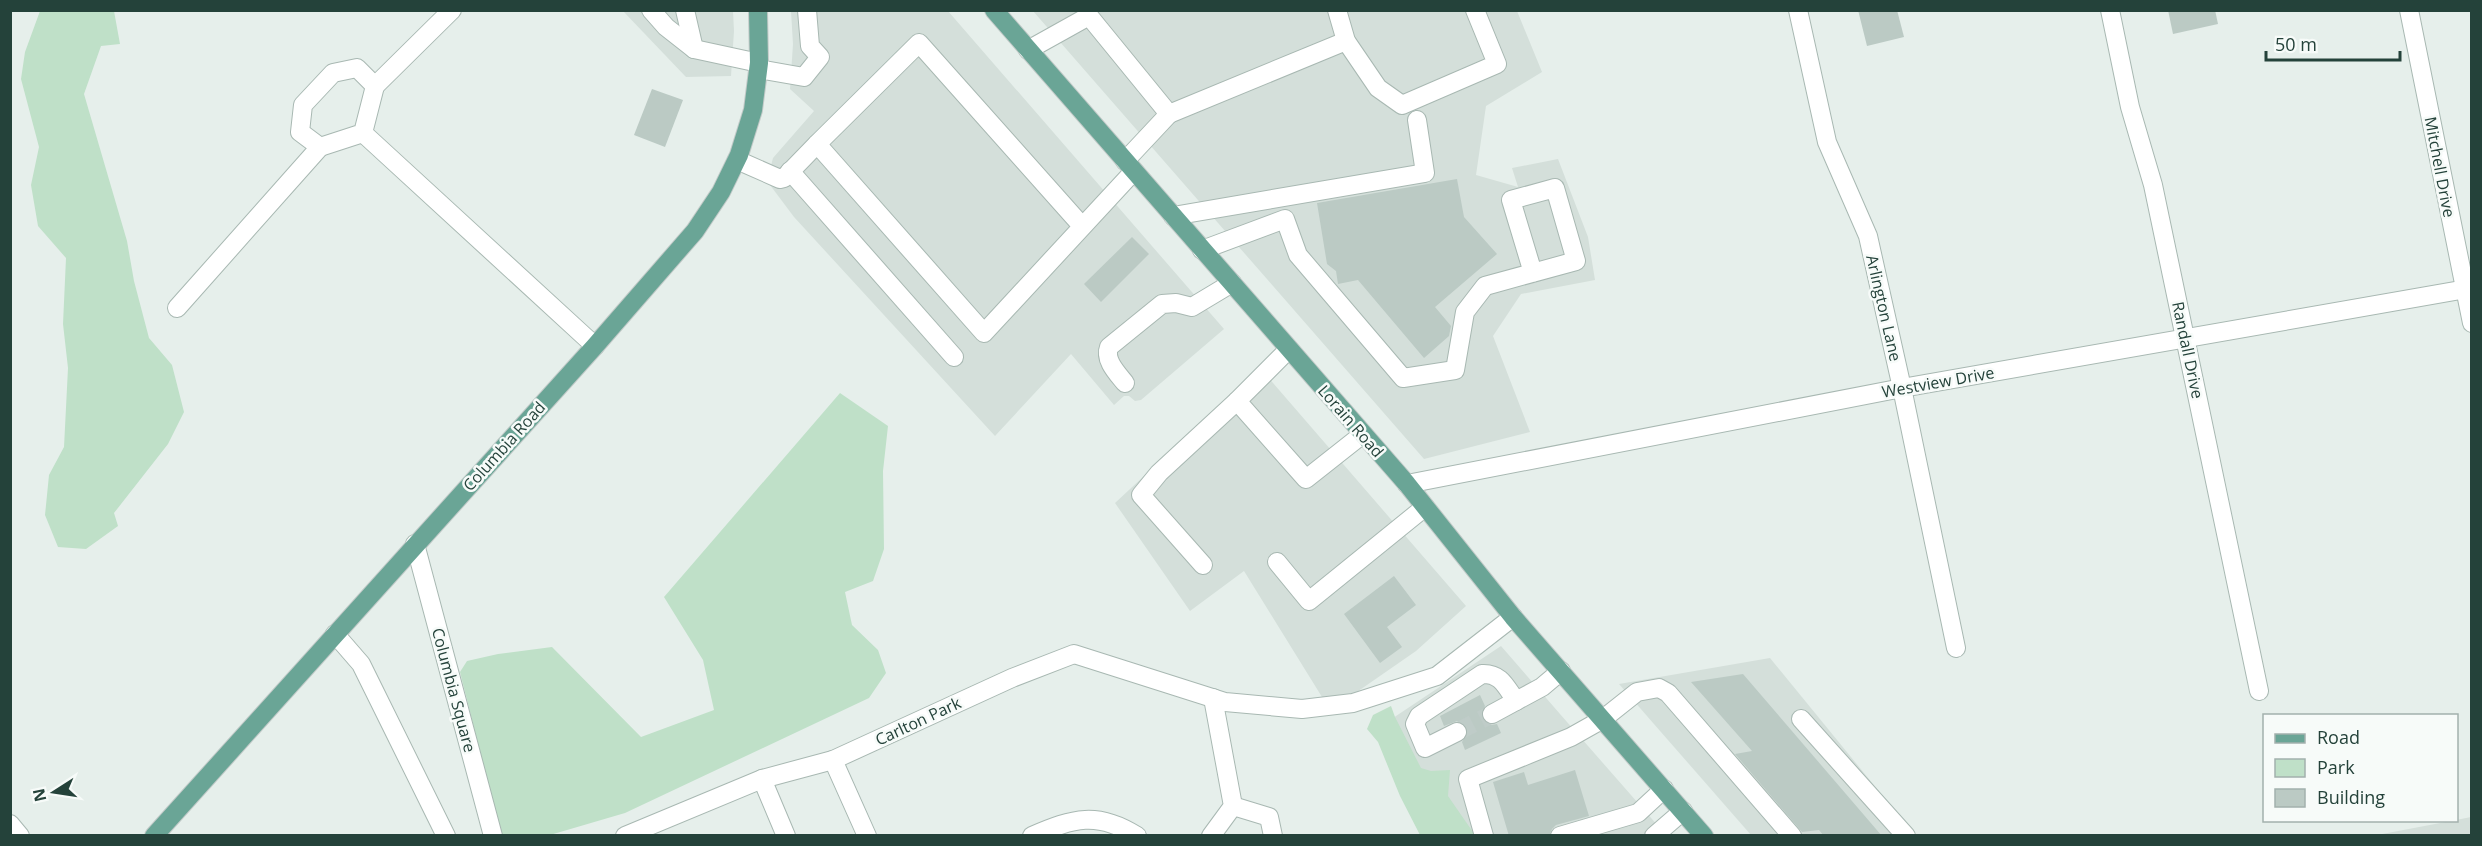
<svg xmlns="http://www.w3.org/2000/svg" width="2482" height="846" font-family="'Open Sans',sans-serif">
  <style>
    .built { fill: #d4dfda }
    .green { fill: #bfe0c8 }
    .building { fill: #bbcac4 }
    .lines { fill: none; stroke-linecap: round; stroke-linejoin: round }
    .minor-tunnel { stroke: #bfccc8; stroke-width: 18; stroke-dasharray: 18 9; stroke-linecap: butt }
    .minor-casing { stroke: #a8b8b2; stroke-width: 20 }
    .major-casing { stroke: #c2cac8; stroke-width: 20 }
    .minor { stroke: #fff; stroke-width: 18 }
    .major { stroke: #6aa596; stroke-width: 18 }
    .labels { text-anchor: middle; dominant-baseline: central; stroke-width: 5; stroke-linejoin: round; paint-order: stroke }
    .street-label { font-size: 16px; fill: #24423a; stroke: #f7fbf9 }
  </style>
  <rect width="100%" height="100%" fill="#e6efeb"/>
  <g class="built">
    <path d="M 623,11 L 733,11 L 734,31 L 731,76 L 686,77 Z"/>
    <path d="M 791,11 L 948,11 L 1224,329 L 1141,400 L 1135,401 L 1129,396 L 1124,396 L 1114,405 L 1071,354 L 995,436 L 794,217 L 767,181 L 773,158 L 814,111 L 790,89 L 793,44 Z"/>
    <path d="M 1033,11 L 1517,11 L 1542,72 L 1486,106 L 1476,175 L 1518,187 L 1512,168 L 1558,159 L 1588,237 L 1595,280 L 1521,294 L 1493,336 L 1530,432 L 1424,459 Z"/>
    <path d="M 1260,368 L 1466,606 L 1416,651 L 1354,694 L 1322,697 L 1244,571 L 1190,611 L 1115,503 Z"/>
    <path d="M 1501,646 L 1560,714 L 1666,835 L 1437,835 L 1384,724 Z"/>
    <path d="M 1770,658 L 1891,806 L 1913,835 L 1751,835 L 1619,684 Z"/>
    <path d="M 2471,817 L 2471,835 L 2377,835 L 2456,820 Z"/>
  </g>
  <g class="green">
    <path d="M 40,11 L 114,11 L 120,44 L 101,46 L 84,94 L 127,241 L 134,281 L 149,338 L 172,365 L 184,412 L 168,444 L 114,513 L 118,526 L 86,549 L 58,547 L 45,515 L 49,475 L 64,447 L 68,368 L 63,324 L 66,258 L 38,226 L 31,185 L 39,147 L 21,79 L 25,52 Z"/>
    <path d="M 840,393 L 888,426 L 883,471 L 884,549 L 873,581 L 845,592 L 852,625 L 878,650 L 886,673 L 869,698 L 625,813 L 550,835 L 501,835 L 460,672 L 467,661 L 498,654 L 552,647 L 641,737 L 714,710 L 703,660 L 664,597 Z"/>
    <path d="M 1391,706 L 1395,717 L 1421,768 L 1431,771 L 1450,770 L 1448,796 L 1475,835 L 1420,835 L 1400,796 L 1378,742 L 1367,729 L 1373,715 Z"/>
  </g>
  <g class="building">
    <path d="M 1858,10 L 1897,10 L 1904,37 L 1867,46 Z"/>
    <path d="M 2168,10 L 2215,10 L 2218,24 L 2173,34 Z"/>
    <path d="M 652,89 L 683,100 L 665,147 L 634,135 Z"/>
    <path d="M 1457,179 L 1464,217 L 1497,254 L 1435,307 L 1451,326 L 1449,336 L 1424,358 L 1358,280 L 1338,284 L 1336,271 L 1327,264 L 1317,203 Z"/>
    <path d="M 1132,237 L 1149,254 L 1101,302 L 1084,284 Z"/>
    <path d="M 1394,576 L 1416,605 L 1387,627 L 1402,647 L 1380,663 L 1344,614 Z"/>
    <path d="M 1743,674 L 1882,836 L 1824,836 L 1819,830 L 1802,832 L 1735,754 L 1752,751 L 1691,682 Z"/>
    <path d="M 1480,695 L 1485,706 L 1481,713 L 1482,720 L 1491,725 L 1497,724 L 1501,733 L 1465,750 L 1462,742 L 1468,733 L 1467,726 L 1457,721 L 1444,726 L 1440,716 Z"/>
    <path d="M 1575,770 L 1589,816 L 1556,825 L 1552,829 L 1549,836 L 1509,836 L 1493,782 L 1524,772 L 1528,785 Z"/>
  </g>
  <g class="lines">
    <path class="minor-tunnel" d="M 1457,732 L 1492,714"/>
    <g class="minor-casing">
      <g id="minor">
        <path d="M 651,10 L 666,27 L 694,49 L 759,63"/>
        <path d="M 685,10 L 694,49"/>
        <path d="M 1337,10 L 1346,41 L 1378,88 L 1402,105 L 1497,64 L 1475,10"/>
        <path d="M 1798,10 L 1827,142 L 1868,236 L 1902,388 L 1956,648"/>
        <path d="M 2110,10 L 2130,107 L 2153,185 L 2259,691"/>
        <path d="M 2409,10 L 2472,323"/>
        <path d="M 1028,50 L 1089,16 L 1169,114 L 1125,161"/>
        <path d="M 758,69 L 804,77 L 820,57 L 810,46 L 807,10"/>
        <path d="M 375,86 L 452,10"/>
        <path d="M 1169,114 L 1346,41"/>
        <path d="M 363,133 L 320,147 L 300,132 L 303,105 L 333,73 L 357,68 L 375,86 L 363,133 L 595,346"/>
        <path d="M 737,160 L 780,179 L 784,178 L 817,144"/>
        <path d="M 790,171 L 954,357"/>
        <path d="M 1173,216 L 1425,173 L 1417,120"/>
        <path d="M 1082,226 L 919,43 L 817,144 L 984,333 L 1134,171"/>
        <path d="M 1202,250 L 1285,219 L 1298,255 L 1403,378 L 1455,370 L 1465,312 L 1485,286 L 1576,261 L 1555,188 L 1511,200 L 1533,273"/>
        <path d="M 177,308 L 320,147"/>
        <path d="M 1289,349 L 1237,401 L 1306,479 L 1363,434"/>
        <path d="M 1125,383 C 1117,373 1104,360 1109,347 L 1162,304 L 1176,303 L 1192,307 L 1232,283"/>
        <path d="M 1407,484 L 1902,388 L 2472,288"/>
        <path d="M 415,544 L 493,836"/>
        <path d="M 1277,562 L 1309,601 L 1425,507"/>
        <path d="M 1203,565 L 1141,495 L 1159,473 L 1237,401"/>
        <path d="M 335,634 L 361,664 L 446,836"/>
        <path d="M 1516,701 L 1542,687 L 1561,671"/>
        <path d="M 1801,719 L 1906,836"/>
        <path d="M 1457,732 L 1425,748 L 1415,724 L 1419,716 L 1482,674 C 1501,673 1506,687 1516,701 L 1492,714"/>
        <path d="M 833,760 L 867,836"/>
        <path d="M 762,779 L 786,836"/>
        <path d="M 1233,806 L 1269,817 L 1273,836"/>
        <path d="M 10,824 L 20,836"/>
        <path d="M 625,836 L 762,779 L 833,760 L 1012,678 L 1074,654 L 1225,702 L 1302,709 L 1353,703 L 1437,676 L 1513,617"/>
        <path d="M 1032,836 C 1074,818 1097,811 1137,836"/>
        <path d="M 1211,836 L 1233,806 L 1213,698"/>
        <path d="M 1484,836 L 1468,779 L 1571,737 L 1603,719 L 1637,692 L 1659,688 L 1668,693 L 1792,836"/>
        <path d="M 1560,836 L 1638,813 L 1664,789"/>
        <path d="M 1654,836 L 1683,811"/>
      </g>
    </g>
    <g class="major-casing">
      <g id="major">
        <path d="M 994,10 L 1407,484 L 1513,617 L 1704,836"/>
        <path d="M 154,836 L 595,346 L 695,231 L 721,192 L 739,155 L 753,110 L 759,63 L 758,10"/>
      </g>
    </g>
    <use href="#minor" class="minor"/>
    <use href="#major" class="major"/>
  </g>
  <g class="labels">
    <g class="street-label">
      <text transform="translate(2440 167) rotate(79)">Mitchell Drive</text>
      <text transform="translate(1884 308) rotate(77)">Arlington Lane</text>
      <text transform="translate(2188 350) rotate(78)">Randall Drive</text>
      <text transform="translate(1938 382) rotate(-10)">Westview Drive</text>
      <text transform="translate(1351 421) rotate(49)">Lorain Road</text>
      <text transform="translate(504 446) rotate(-48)">Columbia Road</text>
      <text transform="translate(454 690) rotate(75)">Columbia Square</text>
      <text transform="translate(918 721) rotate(-25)">Carlton Park</text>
    </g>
  </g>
  <rect width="2482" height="846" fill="none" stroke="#24423a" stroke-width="24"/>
  <rect x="2263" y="714" width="195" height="108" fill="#f7fbf9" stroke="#a3b1ad" stroke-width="1.5"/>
  <rect x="2275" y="734" width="30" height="9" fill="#6aa596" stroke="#a3b1ad" stroke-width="1.5"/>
  <text x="2317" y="744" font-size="18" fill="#24423a">Road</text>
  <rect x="2275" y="759" width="30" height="18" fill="#bfe0c8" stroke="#a3b1ad" stroke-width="1.5"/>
  <text x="2317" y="774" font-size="18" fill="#24423a">Park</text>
  <rect x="2275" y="789" width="30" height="18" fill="#bbcac4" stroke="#a3b1ad" stroke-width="1.5"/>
  <text x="2317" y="804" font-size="18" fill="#24423a">Building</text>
  <g transform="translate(54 792) rotate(258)" stroke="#f7fbf9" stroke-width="4.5" paint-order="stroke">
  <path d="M0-4.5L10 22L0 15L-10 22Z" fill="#24423a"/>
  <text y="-9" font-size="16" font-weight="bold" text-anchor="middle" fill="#24423a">N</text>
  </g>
  <path d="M2266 51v9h134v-9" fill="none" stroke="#24423a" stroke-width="3"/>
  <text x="2275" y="51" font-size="18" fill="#24423a" stroke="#f7fbf9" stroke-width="4.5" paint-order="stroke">50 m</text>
</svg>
